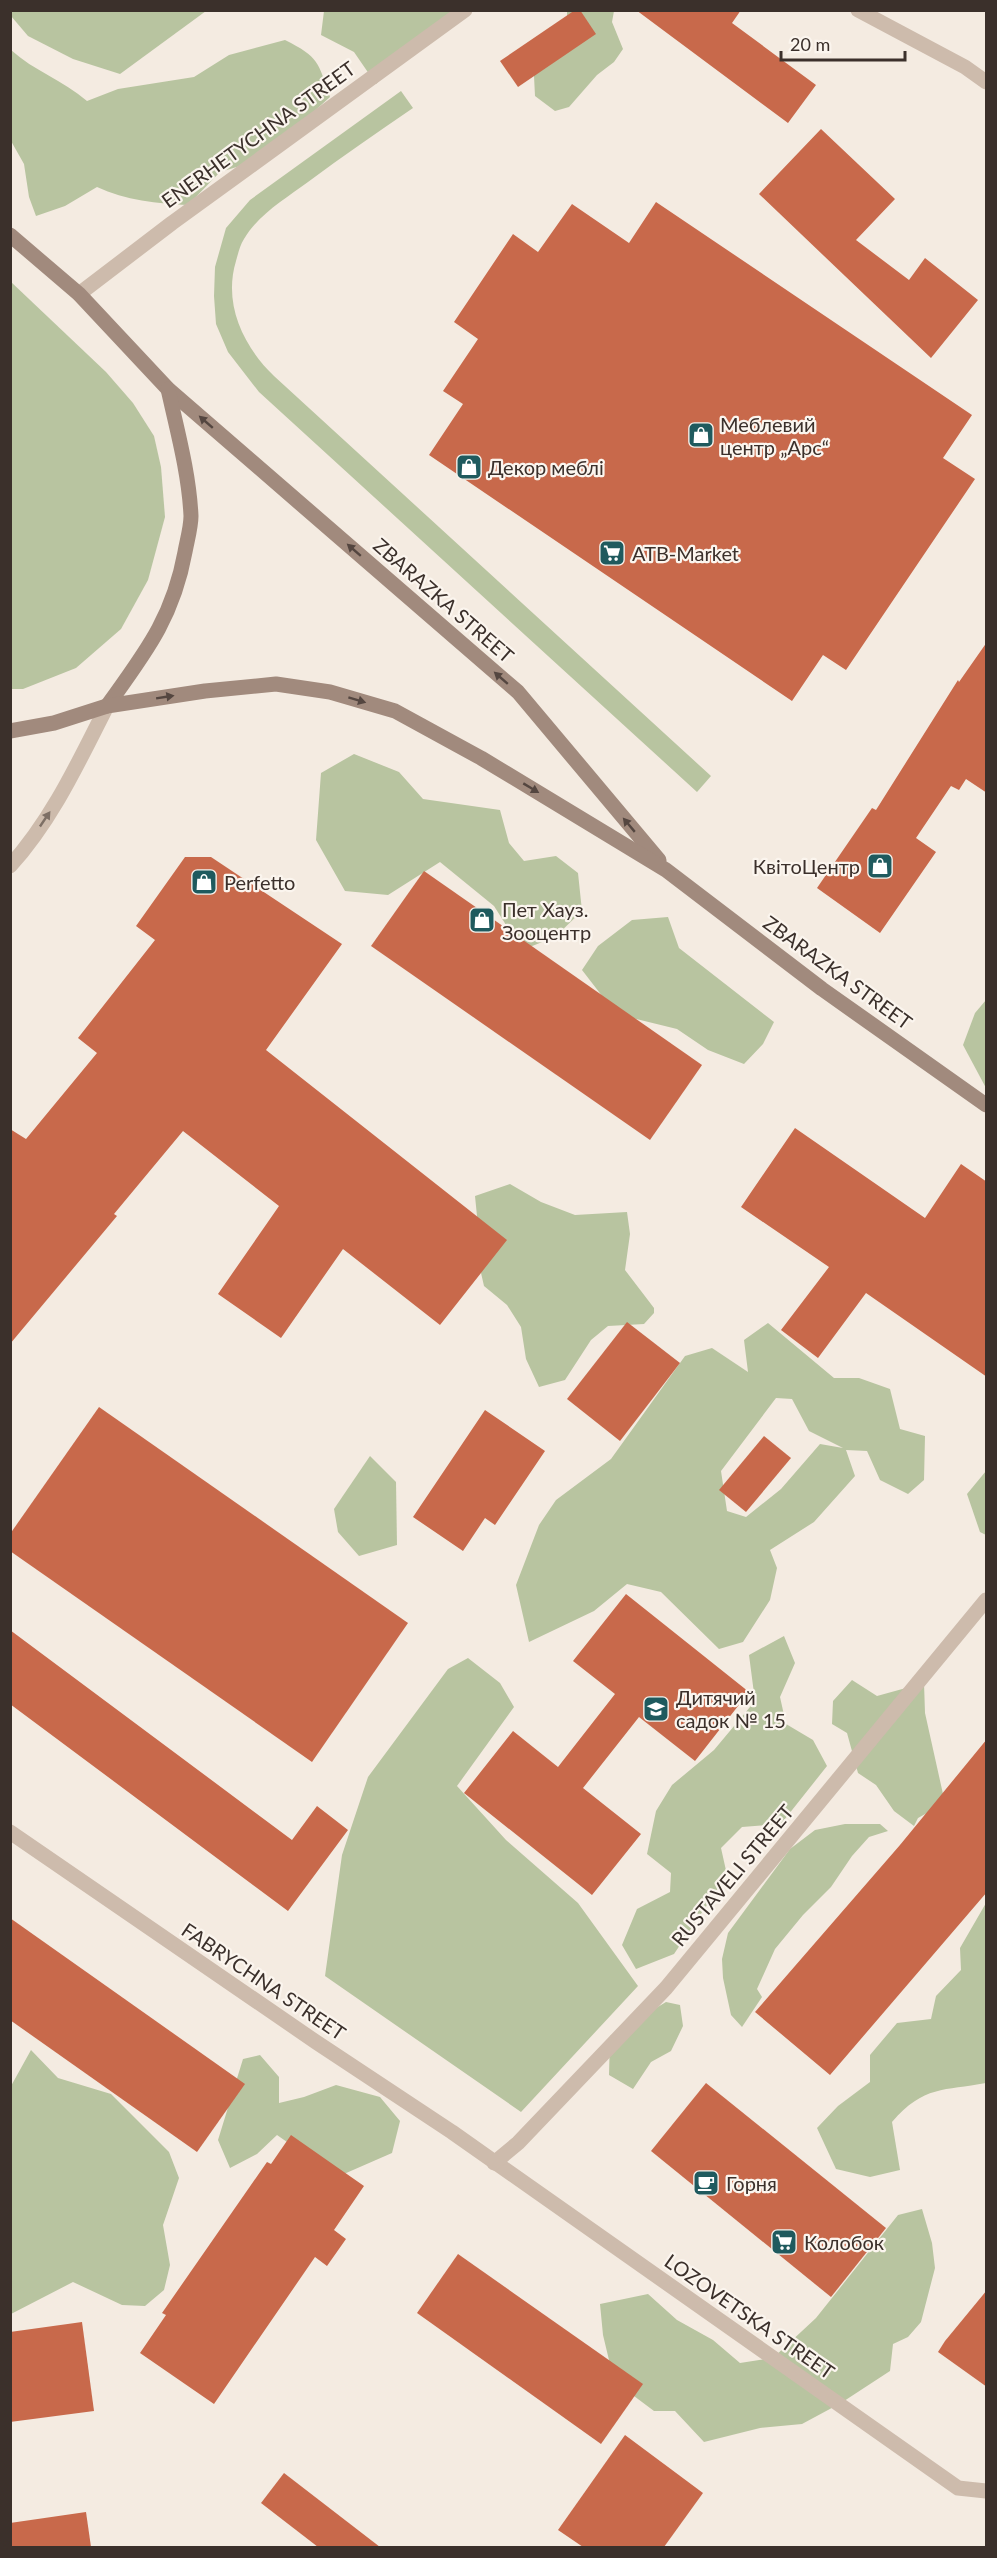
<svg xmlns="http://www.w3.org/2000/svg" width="997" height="2558" font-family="Lato,sans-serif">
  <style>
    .green { fill: #b8c4a0; fill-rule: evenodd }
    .building { fill: #c8694b }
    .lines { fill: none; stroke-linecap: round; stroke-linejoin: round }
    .street { stroke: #cdbbac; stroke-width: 15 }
    .secondary { stroke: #a18a7d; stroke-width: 15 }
    .oneway { fill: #544640 }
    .oneway2 { fill: #7d6f65 }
    .labels { text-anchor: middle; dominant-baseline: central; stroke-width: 4.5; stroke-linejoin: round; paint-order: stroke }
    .street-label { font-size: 20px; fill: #3b302b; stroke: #fbf5ee }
    .poi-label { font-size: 20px; fill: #3b302b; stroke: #fbf5ee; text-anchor: start }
  </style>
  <rect width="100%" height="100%" fill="#f4ebe1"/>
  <g class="green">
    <path d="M 10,11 L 11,10 L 206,11 L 120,74 L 73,59 L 28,36 L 11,16 Z"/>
    <path d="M 324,11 L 474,11 L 423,37 L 376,84 L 354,52 L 321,35 Z"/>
    <path d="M 567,11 L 614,11 L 612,22 L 623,49 L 614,62 L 597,75 L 569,107 L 555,111 L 535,96 L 533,56 L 567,24 Z"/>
    <path d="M 285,40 C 319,57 318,62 330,97 L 260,160 L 220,172 L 188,205 C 158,204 125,200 97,187 L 65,206 L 36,216 L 29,197 L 24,164 L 11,141 L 11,50 C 34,71 63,80 87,101 L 118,89 L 194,77 L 229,55 Z"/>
    <path d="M 401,91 L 413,108 C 378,132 343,156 308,182 C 285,199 259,214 244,239 C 240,245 238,254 236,261 C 223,304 243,346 274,376 L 711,776 L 697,792 L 259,392 L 228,352 L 216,324 L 214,296 L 215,267 L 226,228 L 250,200 Z"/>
    <path d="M 10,281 L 106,372 L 133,403 L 154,436 L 161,467 L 165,517 L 148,580 L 121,629 L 76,668 L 23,689 L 11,689 Z"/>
    <path d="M 354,754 L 399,772 L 423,799 L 500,810 L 509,843 L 524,861 L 556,856 L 578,873 L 582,911 L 555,937 L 522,950 L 494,906 L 440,862 L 388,895 L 345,891 L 316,840 L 321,773 Z"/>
    <path d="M 668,917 L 679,948 L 774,1022 L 763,1044 L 744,1064 L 708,1050 L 677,1029 L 616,1014 L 582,970 L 598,946 L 632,920 Z"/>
    <path d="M 986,1000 L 986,1088 L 963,1045 L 975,1013 Z"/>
    <path d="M 510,1184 L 541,1202 L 575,1215 L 627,1212 L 630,1234 L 625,1270 L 654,1308 L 654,1313 L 644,1324 L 608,1326 L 591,1340 L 565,1380 L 539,1387 L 526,1359 L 521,1327 L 507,1305 L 484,1286 L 476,1251 L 477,1216 L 475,1196 Z"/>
    <path d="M 768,1323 L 834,1378 L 859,1378 L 890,1389 L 900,1429 L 925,1436 L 924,1480 L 908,1494 L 880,1480 L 867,1451 L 846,1450 L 855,1476 L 814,1522 L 770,1550 L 777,1568 L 770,1600 L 743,1642 L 719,1649 L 661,1592 L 627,1584 L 594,1611 L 529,1642 L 516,1585 L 539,1525 L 556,1500 L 611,1459 L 685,1356 L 712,1348 L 748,1372 L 744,1340 ZM 776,1398 L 792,1399 L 809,1431 L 843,1448 L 820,1444 L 781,1489 L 746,1517 L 727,1511 L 721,1471 Z"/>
    <path d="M 370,1456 L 396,1482 L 397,1545 L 359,1556 L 338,1532 L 334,1509 Z"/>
    <path d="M 986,1471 L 986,1535 L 980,1532 L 967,1494 Z"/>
    <path d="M 784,1636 L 795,1663 L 780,1697 L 786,1724 L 813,1740 L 827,1766 L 781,1824 L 742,1827 L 721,1848 L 727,1875 L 674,1954 L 636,1969 L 622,1945 L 637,1909 L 670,1892 L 671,1873 L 647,1854 L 656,1811 L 672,1785 L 714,1750 L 755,1701 L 749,1655 Z"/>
    <path d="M 468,1658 L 500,1683 L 514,1707 L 457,1786 L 506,1840 L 578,1903 L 638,1986 L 521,2112 L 325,1976 L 342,1855 L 368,1777 L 448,1669 Z"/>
    <path d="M 852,1680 L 877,1696 L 924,1683 L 925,1713 L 945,1803 L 918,1818 L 914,1826 L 894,1811 L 876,1785 L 858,1773 L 847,1733 L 832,1724 L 833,1701 Z"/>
    <path d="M 845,1824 L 880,1824 L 888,1831 L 869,1837 L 852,1856 L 831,1887 L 803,1915 L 775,1949 L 757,1989 L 762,1997 L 742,2027 L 731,2015 L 723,1978 L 722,1959 L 728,1933 L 790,1849 L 815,1830 Z"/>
    <path d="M 986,1903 L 986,2083 C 944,2091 924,2085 892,2122 L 900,2170 L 870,2177 L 836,2169 L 817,2128 L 838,2106 L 870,2082 L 870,2055 L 897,2023 L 931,2019 L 936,1996 L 961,1970 L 960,1948 Z"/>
    <path d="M 666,2002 L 680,2005 L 683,2026 L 671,2051 L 651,2062 L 633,2089 L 609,2075 L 610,2036 Z"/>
    <path d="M 31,2050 L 58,2078 L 111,2094 L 169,2152 L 179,2178 L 163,2225 L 170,2265 L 164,2290 L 145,2306 L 122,2305 L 73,2282 L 11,2314 L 11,2086 Z"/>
    <path d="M 260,2055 L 279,2077 L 279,2103 L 304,2097 L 336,2085 L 380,2097 L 400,2121 L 392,2153 L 337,2177 L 277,2135 L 257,2154 L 230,2168 L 218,2140 L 243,2059 Z"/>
    <path d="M 922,2209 L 932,2243 L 935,2268 L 921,2322 L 908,2337 L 893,2344 L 890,2371 L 841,2403 L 802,2424 L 760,2428 L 704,2442 L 675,2411 L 654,2411 L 614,2381 L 603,2335 L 600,2304 L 648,2294 L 677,2320 L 713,2340 L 740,2363 L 773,2358 L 816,2318 L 898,2215 Z"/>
  </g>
  <g class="building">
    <path d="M 575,10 L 580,10 L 596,34 L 518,87 L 500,61 Z"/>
    <path d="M 636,10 L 741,10 L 732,23 L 816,85 L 788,123 Z"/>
    <path d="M 821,129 L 895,199 L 856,240 L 909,280 L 925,258 L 978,300 L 931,358 L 759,194 Z"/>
    <path d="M 656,202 L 972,415 L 943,458 L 975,479 L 846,670 L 823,655 L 792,701 L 429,455 L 463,404 L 443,391 L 478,339 L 454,322 L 513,234 L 538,252 L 572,204 L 629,243 Z"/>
    <path d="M 987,642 L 987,793 L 966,779 L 959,790 L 951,786 L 916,838 L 936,852 L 880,933 L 817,888 L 872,808 L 876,810 L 958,680 L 959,682 Z"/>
    <path d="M 185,857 L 211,857 L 342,944 L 266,1050 L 507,1240 L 440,1325 L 343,1249 L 281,1338 L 218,1294 L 279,1206 L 183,1131 L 114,1214 L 117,1216 L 10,1344 L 10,1129 L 26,1139 L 97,1053 L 78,1038 L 155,940 L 136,926 Z"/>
    <path d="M 424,871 L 702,1065 L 650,1140 L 371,946 Z"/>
    <path d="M 795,1128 L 925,1218 L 961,1164 L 987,1182 L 987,1377 L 866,1293 L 818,1358 L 781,1330 L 829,1267 L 741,1207 Z"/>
    <path d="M 627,1322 L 680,1363 L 620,1441 L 567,1399 Z"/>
    <path d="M 99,1407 L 408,1623 L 312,1762 L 10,1551 L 10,1534 Z"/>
    <path d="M 485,1410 L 545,1451 L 495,1525 L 485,1518 L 463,1551 L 413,1517 Z"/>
    <path d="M 764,1436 L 791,1458 L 746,1512 L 719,1490 Z"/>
    <path d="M 626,1594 L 749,1692 L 695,1761 L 639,1717 L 583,1788 L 641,1834 L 592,1895 L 464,1793 L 513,1731 L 558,1767 L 615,1694 L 573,1661 Z"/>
    <path d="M 10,1630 L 292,1840 L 317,1806 L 348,1830 L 288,1911 L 10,1704 Z"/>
    <path d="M 987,1739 L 987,1892 L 830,2075 L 755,2012 L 900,1845 Z"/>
    <path d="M 10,1918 L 245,2084 L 197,2152 L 10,2020 Z"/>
    <path d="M 706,2083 L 886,2228 L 831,2297 L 651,2151 Z"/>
    <path d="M 291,2135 L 364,2186 L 334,2230 L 346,2239 L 327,2266 L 315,2257 L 214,2404 L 140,2353 L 166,2315 L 162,2313 L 267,2162 L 271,2164 Z"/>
    <path d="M 458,2254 L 643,2384 L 601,2444 L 417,2313 Z"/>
    <path d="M 987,2290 L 987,2387 L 938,2352 L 945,2341 Z"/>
    <path d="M 82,2322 L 94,2411 L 10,2422 L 10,2332 Z"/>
    <path d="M 625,2435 L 703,2493 L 664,2547 L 583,2547 L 558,2530 Z"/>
    <path d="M 284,2473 L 380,2547 L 318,2547 L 261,2503 Z"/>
    <path d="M 86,2512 L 91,2547 L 10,2547 L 10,2523 Z"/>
  </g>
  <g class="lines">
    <g class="street">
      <path d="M 858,10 L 965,67 L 986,82"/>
      <path d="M 79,294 L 172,223 L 465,10"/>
      <path d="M 10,866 C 52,820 79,761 107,706"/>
      <path d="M 10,1832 L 316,2042 L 452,2132 L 958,2488 L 986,2491"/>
      <path d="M 494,2163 L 518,2143 L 666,1988 L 986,1600"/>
    </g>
    <g class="secondary">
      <path d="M 10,235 L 79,294 L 168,389 L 518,692 L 659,860"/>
      <path d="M 107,706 C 145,653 173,618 185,552 C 187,541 191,527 191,516 C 189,473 177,430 168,389"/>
      <path d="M 10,731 L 54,723 L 107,706 L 205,691 L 276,684 L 330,692 L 395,711 L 481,758 L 666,870 L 822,989 L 986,1105"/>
    </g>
  </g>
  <defs><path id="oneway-solid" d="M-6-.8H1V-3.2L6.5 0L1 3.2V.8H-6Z" transform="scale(1.5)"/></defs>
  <g class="oneway">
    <use href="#oneway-solid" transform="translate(206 422) rotate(-139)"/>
    <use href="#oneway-solid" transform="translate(354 550) rotate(-139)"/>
    <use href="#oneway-solid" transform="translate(501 678) rotate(-139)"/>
    <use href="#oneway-solid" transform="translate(165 697) rotate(-9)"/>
    <use href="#oneway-solid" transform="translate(357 700) rotate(17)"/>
    <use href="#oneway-solid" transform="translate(531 788) rotate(31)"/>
    <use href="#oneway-solid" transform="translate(629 825) rotate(-130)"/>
  </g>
  <use class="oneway2" href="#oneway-solid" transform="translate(45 819) rotate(-56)"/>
  <defs>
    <g id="shop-square" transform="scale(1.35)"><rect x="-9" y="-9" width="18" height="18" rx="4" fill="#1f5a5e" stroke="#fbf5ee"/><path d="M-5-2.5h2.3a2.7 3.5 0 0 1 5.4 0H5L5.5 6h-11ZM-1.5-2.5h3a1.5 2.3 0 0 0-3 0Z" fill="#fff"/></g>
    <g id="supermarket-square" transform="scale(1.35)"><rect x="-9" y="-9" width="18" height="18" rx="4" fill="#1f5a5e" stroke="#fbf5ee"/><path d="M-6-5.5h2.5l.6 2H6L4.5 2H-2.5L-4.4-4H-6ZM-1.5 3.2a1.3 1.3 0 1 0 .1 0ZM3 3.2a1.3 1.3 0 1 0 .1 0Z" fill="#fff"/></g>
    <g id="school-square" transform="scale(1.35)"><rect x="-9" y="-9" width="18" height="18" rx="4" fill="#1f5a5e" stroke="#fbf5ee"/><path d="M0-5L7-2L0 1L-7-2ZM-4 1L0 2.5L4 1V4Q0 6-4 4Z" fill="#fff"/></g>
    <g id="cafe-square" transform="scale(1.35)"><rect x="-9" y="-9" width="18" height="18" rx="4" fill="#1f5a5e" stroke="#fbf5ee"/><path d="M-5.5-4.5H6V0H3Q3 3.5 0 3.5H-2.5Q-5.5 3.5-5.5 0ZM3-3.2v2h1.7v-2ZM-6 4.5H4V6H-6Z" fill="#fff"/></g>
  </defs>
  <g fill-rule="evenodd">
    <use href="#shop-square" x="701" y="435"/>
    <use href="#shop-square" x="469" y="467"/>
    <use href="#supermarket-square" x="612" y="553"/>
    <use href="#shop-square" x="880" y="866"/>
    <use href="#shop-square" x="204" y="882"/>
    <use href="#shop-square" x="482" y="920"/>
    <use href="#school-square" x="656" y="1709"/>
    <use href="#cafe-square" x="706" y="2183"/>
    <use href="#supermarket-square" x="784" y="2242"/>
  </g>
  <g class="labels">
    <g class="street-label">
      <text transform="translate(258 134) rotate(-36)">ENERHETYCHNA STREET</text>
      <text transform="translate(444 600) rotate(41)">ZBARAZKA STREET</text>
      <text transform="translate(838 972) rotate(36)">ZBARAZKA STREET</text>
      <text transform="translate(732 1875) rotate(-50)">RUSTAVELI STREET</text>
      <text transform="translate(264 1981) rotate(34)">FABRYCHNA STREET</text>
      <text transform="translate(750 2316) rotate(35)">LOZOVETSKA STREET</text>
    </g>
    <g class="poi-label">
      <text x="720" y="424">Меблевий<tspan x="720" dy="23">центр „Арс“</tspan></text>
      <text x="488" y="467">Декор меблі</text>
      <text x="632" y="553">ATB-Market</text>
      <text x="860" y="866" text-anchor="end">КвітоЦентр</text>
      <text x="224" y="882">Perfetto</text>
      <text x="502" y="909">Пет Хауз.<tspan x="502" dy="23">Зооцентр</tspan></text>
      <text x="676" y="1697">Дитячий<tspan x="676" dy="23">садок № 15</tspan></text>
      <text x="726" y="2183">Горня</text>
      <text x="804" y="2242">Колобок</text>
    </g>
  </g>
  <rect width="997" height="2558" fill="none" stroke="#3b302b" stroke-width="24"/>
  <path d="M781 51v9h124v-9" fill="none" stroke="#3b302b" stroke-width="3"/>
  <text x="790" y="51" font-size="18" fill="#3b302b" stroke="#fbf5ee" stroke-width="4.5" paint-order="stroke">20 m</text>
</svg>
